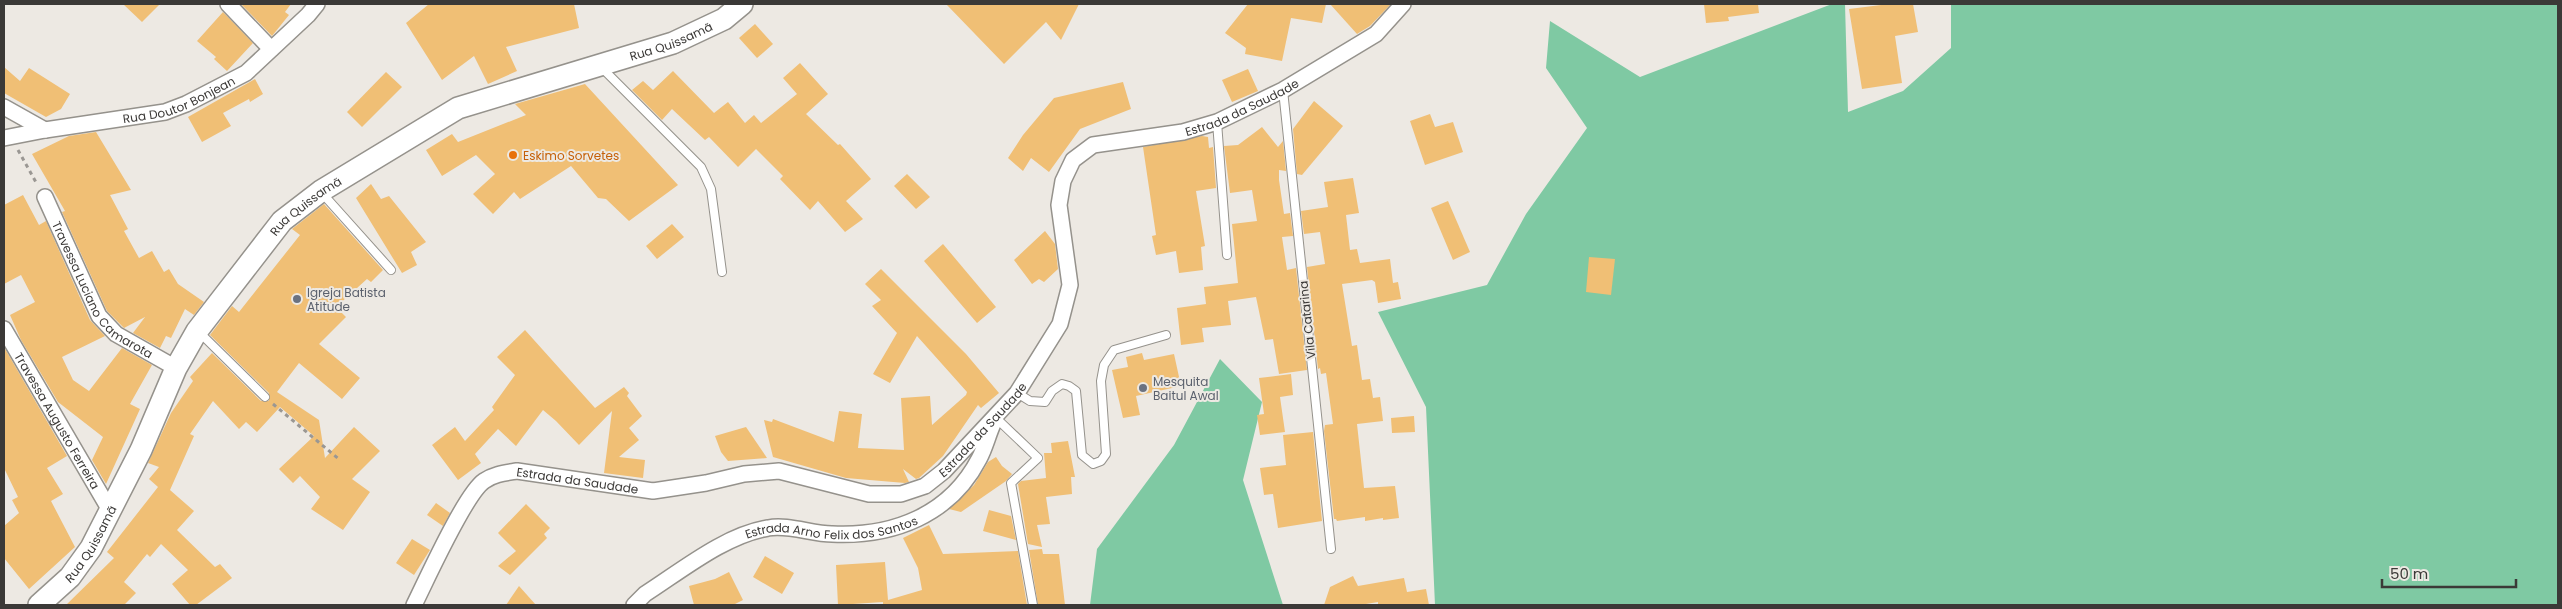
<svg xmlns="http://www.w3.org/2000/svg" width="2562" height="609" font-family="Poppins,sans-serif">
  <style>
    .green { fill: #7fc9a3 }
    .building { fill: #f0bf75 }
    .lines { fill: none; stroke-linecap: round; stroke-linejoin: round }
    .lane-casing { stroke: #95928c; stroke-width: 10 }
    .street-casing { stroke: #95928c; stroke-width: 18 }
    .secondary-casing { stroke: #95928c; stroke-width: 24 }
    .path { stroke: #9a9793; stroke-width: 3; stroke-dasharray: 4 4; stroke-linecap: butt }
    .lane { stroke: #fff; stroke-width: 8 }
    .street { stroke: #fff; stroke-width: 15 }
    .secondary { stroke: #fff; stroke-width: 21 }
    .food-dot { fill: #e8710a; stroke: #ede9e3; stroke-width: 2 }
    .worship-dot { fill: #6b7280; stroke: #ede9e3; stroke-width: 2 }
    .labels { text-anchor: middle; dominant-baseline: central; stroke-width: 4; stroke-linejoin: round; paint-order: stroke }
    .street-label { font-size: 12px; fill: #3b3937; stroke: #ede9e3 }
    .food-label { font-size: 12px; fill: #c56008; stroke: #ede9e3; text-anchor: start }
    .worship-label { font-size: 12px; fill: #5b616d; stroke: #ede9e3; text-anchor: start }
  </style>
  <rect width="100%" height="100%" fill="#ede9e3"/>
  <g class="green">
    <path d="M 1832,4 L 1845,4 L 1848,112 L 1903,91 L 1951,48 L 1951,4 L 2558,4 L 2558,605 L 1435,605 L 1426,407 L 1378,312 L 1487,285 L 1526,214 L 1587,128 L 1546,68 L 1550,21 L 1640,77 Z"/>
    <path d="M 1220,359 L 1262,402 L 1243,480 L 1283,605 L 1090,605 L 1097,549 L 1174,445 Z"/>
  </g>
  <g class="building">
    <path d="M 123,4 L 160,4 L 142,22 Z"/>
    <path d="M 241,4 L 291,4 L 285,12 L 289,15 L 272,36 Z"/>
    <path d="M 429,4 L 574,4 L 579,28 L 506,47 L 517,71 L 488,84 L 474,56 L 442,80 L 406,23 Z"/>
    <path d="M 946,4 L 1079,4 L 1061,40 L 1046,22 L 1004,64 Z"/>
    <path d="M 1248,4 L 1326,4 L 1322,23 L 1291,18 L 1282,61 L 1245,54 L 1246,48 L 1225,33 Z"/>
    <path d="M 1330,4 L 1391,4 L 1370,26 L 1357,34 Z"/>
    <path d="M 1704,4 L 1758,4 L 1759,13 L 1728,17 L 1729,21 L 1706,23 Z"/>
    <path d="M 1889,4 L 1913,4 L 1918,32 L 1895,36 L 1902,83 L 1862,89 L 1849,9 Z"/>
    <path d="M 223,12 L 253,43 L 227,71 L 214,59 L 216,57 L 197,41 Z"/>
    <path d="M 755,24 L 773,44 L 757,58 L 739,38 Z"/>
    <path d="M 800,63 L 828,94 L 806,114 L 838,145 L 840,144 L 871,179 L 846,201 L 863,219 L 845,232 L 818,201 L 810,210 L 780,179 L 783,176 L 756,149 L 738,167 L 709,137 L 705,140 L 672,109 L 662,120 L 632,90 L 643,81 L 653,90 L 673,71 L 714,113 L 728,102 L 745,123 L 754,115 L 761,123 L 797,94 L 783,78 Z"/>
    <path d="M 4,67 L 20,81 L 29,68 L 70,94 L 61,109 L 46,117 L 4,93 Z"/>
    <path d="M 1248,69 L 1258,91 L 1232,102 L 1222,80 Z"/>
    <path d="M 386,72 L 402,87 L 362,127 L 347,112 Z"/>
    <path d="M 255,79 L 263,94 L 250,102 L 249,99 L 223,113 L 231,126 L 202,142 L 188,117 Z"/>
    <path d="M 1123,82 L 1131,109 L 1080,129 L 1049,172 L 1031,158 L 1023,171 L 1008,158 L 1023,135 L 1054,98 Z"/>
    <path d="M 585,84 L 678,185 L 629,221 L 606,199 L 598,198 L 571,166 L 520,199 L 514,192 L 493,214 L 473,194 L 495,174 L 476,155 L 442,176 L 426,150 L 452,134 L 458,142 L 526,115 L 515,104 Z"/>
    <path d="M 1314,101 L 1343,126 L 1302,175 L 1297,174 L 1293,129 Z"/>
    <path d="M 1430,114 L 1435,127 L 1453,122 L 1463,152 L 1425,165 L 1410,121 Z"/>
    <path d="M 1262,127 L 1278,147 L 1283,141 L 1286,171 L 1279,170 L 1279,180 L 1284,214 L 1290,213 L 1293,236 L 1282,237 L 1287,270 L 1296,268 L 1307,370 L 1279,374 L 1273,339 L 1265,340 L 1256,297 L 1228,301 L 1231,325 L 1202,328 L 1204,342 L 1181,345 L 1177,308 L 1206,304 L 1204,287 L 1238,283 L 1232,224 L 1257,221 L 1252,190 L 1230,193 L 1224,146 L 1238,145 Z"/>
    <path d="M 96,132 L 131,190 L 110,195 L 128,229 L 124,231 L 139,258 L 152,251 L 164,272 L 169,269 L 178,284 L 204,302 L 194,315 L 185,309 L 171,338 L 166,336 L 160,348 L 133,333 L 145,317 L 124,328 L 107,311 L 62,212 L 65,211 L 32,154 L 69,136 Z"/>
    <path d="M 1202,136 L 1208,137 L 1209,148 L 1213,147 L 1216,188 L 1196,191 L 1205,246 L 1201,247 L 1203,270 L 1179,273 L 1176,251 L 1156,255 L 1152,236 L 1156,235 L 1143,147 Z"/>
    <path d="M 907,174 L 930,197 L 916,209 L 894,186 Z"/>
    <path d="M 1353,178 L 1359,213 L 1346,215 L 1350,250 L 1357,249 L 1360,263 L 1390,259 L 1393,283 L 1398,282 L 1401,299 L 1378,303 L 1375,282 L 1372,280 L 1342,284 L 1352,346 L 1357,345 L 1362,380 L 1370,379 L 1373,398 L 1380,397 L 1383,421 L 1357,424 L 1364,488 L 1395,486 L 1399,518 L 1383,520 L 1383,518 L 1365,521 L 1365,517 L 1337,521 L 1336,519 L 1334,519 L 1324,431 L 1325,425 L 1333,424 L 1326,373 L 1321,374 L 1320,368 L 1318,369 L 1307,267 L 1325,264 L 1320,232 L 1304,234 L 1301,211 L 1328,207 L 1324,182 Z"/>
    <path d="M 371,184 L 381,199 L 389,196 L 426,242 L 411,252 L 417,265 L 402,273 L 356,198 Z"/>
    <path d="M 23,195 L 39,225 L 46,221 L 90,320 L 105,336 L 62,357 L 73,380 L 89,391 L 122,348 L 152,365 L 130,404 L 140,409 L 106,484 L 92,460 L 103,437 L 58,402 L 21,340 L 10,315 L 35,302 L 21,275 L 4,284 L 4,205 Z"/>
    <path d="M 1448,201 L 1470,252 L 1453,260 L 1431,208 Z"/>
    <path d="M 324,204 L 383,270 L 371,282 L 367,279 L 336,307 L 346,317 L 319,344 L 360,378 L 342,399 L 299,363 L 277,392 L 319,420 L 325,458 L 354,427 L 380,451 L 352,479 L 370,492 L 343,530 L 311,509 L 320,497 L 300,476 L 293,483 L 279,469 L 314,436 L 280,407 L 257,432 L 246,422 L 239,429 L 213,401 L 190,434 L 194,436 L 170,490 L 194,511 L 177,530 L 215,567 L 220,564 L 232,578 L 196,605 L 190,605 L 172,584 L 188,570 L 161,544 L 150,557 L 147,554 L 124,582 L 136,593 L 124,605 L 66,605 L 114,558 L 107,552 L 158,487 L 149,479 L 159,467 L 148,463 L 171,413 L 193,381 L 190,377 L 212,353 L 261,401 L 269,401 L 269,393 L 210,335 L 232,306 L 239,312 L 300,235 L 292,229 Z"/>
    <path d="M 672,224 L 684,237 L 657,259 L 646,246 Z"/>
    <path d="M 1045,231 L 1055,244 L 1058,269 L 1044,282 L 1039,279 L 1032,284 L 1014,260 Z"/>
    <path d="M 943,244 L 996,307 L 977,323 L 924,261 Z"/>
    <path d="M 1589,257 L 1615,259 L 1611,295 L 1586,292 Z"/>
    <path d="M 881,269 L 966,354 L 999,393 L 981,408 L 978,405 L 943,456 L 919,478 L 916,479 L 903,469 L 909,482 L 905,483 L 846,478 L 773,457 L 764,420 L 772,422 L 773,419 L 834,442 L 839,411 L 862,414 L 858,448 L 904,450 L 901,398 L 930,396 L 932,425 L 966,395 L 967,392 L 917,336 L 890,383 L 873,374 L 897,333 L 872,306 L 881,300 L 865,284 Z"/>
    <path d="M 525,330 L 595,408 L 624,387 L 629,393 L 627,396 L 642,416 L 629,428 L 639,440 L 619,457 L 645,460 L 643,478 L 604,473 L 612,411 L 579,445 L 556,421 L 543,410 L 516,446 L 498,429 L 475,454 L 481,463 L 458,480 L 432,445 L 455,427 L 465,441 L 494,410 L 492,407 L 515,375 L 497,357 Z"/>
    <path d="M 4,347 L 67,456 L 47,468 L 63,494 L 51,501 L 75,547 L 29,589 L 4,558 L 4,526 L 19,513 L 12,500 L 18,497 L 4,468 Z"/>
    <path d="M 1142,353 L 1144,360 L 1174,354 L 1181,386 L 1136,396 L 1140,415 L 1123,418 L 1112,370 L 1128,367 L 1126,357 Z"/>
    <path d="M 1291,374 L 1293,395 L 1280,397 L 1285,432 L 1260,435 L 1257,415 L 1264,414 L 1259,378 Z"/>
    <path d="M 1414,416 L 1415,432 L 1392,433 L 1391,418 Z"/>
    <path d="M 746,427 L 767,458 L 728,461 L 721,452 L 715,436 Z"/>
    <path d="M 1313,432 L 1322,521 L 1278,528 L 1273,494 L 1264,495 L 1260,468 L 1286,465 L 1283,435 Z"/>
    <path d="M 1068,441 L 1075,477 L 1071,477 L 1072,494 L 1046,497 L 1050,524 L 1037,525 L 1042,547 L 1028,544 L 1018,484 L 1021,481 L 1046,478 L 1044,453 L 1052,453 L 1051,443 Z"/>
    <path d="M 996,457 L 1002,466 L 1012,474 L 1006,481 L 961,512 L 949,509 L 974,485 L 988,462 Z"/>
    <path d="M 436,503 L 450,513 L 443,526 L 427,515 Z"/>
    <path d="M 526,504 L 550,528 L 544,534 L 547,538 L 510,575 L 498,566 L 516,551 L 498,533 Z"/>
    <path d="M 989,510 L 1011,516 L 1016,540 L 983,531 Z"/>
    <path d="M 929,525 L 943,554 L 1018,551 L 1027,605 L 883,605 L 883,602 L 838,605 L 836,565 L 885,562 L 888,600 L 922,590 L 918,568 L 903,538 Z"/>
    <path d="M 412,539 L 430,550 L 414,575 L 396,563 Z"/>
    <path d="M 1042,549 L 1043,554 L 1059,554 L 1065,605 L 1038,605 L 1029,550 Z"/>
    <path d="M 765,556 L 794,573 L 782,594 L 753,577 Z"/>
    <path d="M 729,572 L 743,600 L 733,605 L 694,605 L 689,586 L 715,579 Z"/>
    <path d="M 1353,576 L 1358,586 L 1404,578 L 1407,592 L 1426,589 L 1429,605 L 1378,605 L 1378,602 L 1360,605 L 1324,605 L 1330,587 Z"/>
    <path d="M 519,586 L 536,605 L 506,605 Z"/>
  </g>
  <g class="lines">
    <g class="lane-casing">
      <g id="lane">
        <path d="M 602,68 L 701,167 L 711,189 L 722,272"/>
        <path d="M 1283,90 L 1331,549"/>
        <path d="M 1217,122 L 1227,255"/>
        <path d="M 322,193 L 391,270"/>
        <path d="M 199,332 L 265,397"/>
        <path d="M 1017,393 L 1030,401 L 1045,402 L 1052,391 L 1062,384 L 1069,386 L 1076,391 L 1082,455 L 1093,464 L 1101,461 L 1106,454 L 1101,381 L 1104,365 L 1114,350 L 1166,335"/>
        <path d="M 995,417 L 1038,458 L 1011,483 L 1033,605"/>
      </g>
    </g>
    <g class="street-casing">
      <g id="street">
        <path d="M 228,4 L 271,49"/>
        <path d="M 4,107 L 45,130"/>
        <path id="s1" d="M 4,138 L 45,130 L 165,112 L 186,104 L 246,73 L 308,15 L 317,4"/>
        <path id="s2" d="M 45,197 L 99,316 L 116,334 L 176,368"/>
        <path id="s3" d="M 4,329 L 111,512"/>
        <path id="s4" d="M 414,605 C 426,581 465,494 484,481 C 494,474 505,473 517,471 L 653,491 L 706,483 L 744,474 L 779,471 L 869,494 L 901,494 L 925,486 L 944,471 L 1017,393 L 1060,324 L 1070,285 L 1059,205 L 1063,181 L 1073,160 L 1093,145 L 1183,132 L 1217,122 L 1283,90 L 1376,34 L 1403,4"/>
        <path id="s5" d="M 634,605 L 645,594 C 681,571 725,535 768,528 C 788,524 812,534 832,534 C 893,537 950,515 979,459 C 985,448 988,435 993,424"/>
      </g>
    </g>
    <g class="secondary-casing">
      <g id="secondary">
        <path id="s6" d="M 39,605 L 70,577 L 91,548 L 141,450 L 176,368 L 197,331 L 282,221 L 321,191 L 458,108 L 673,43 L 724,19 L 742,4"/>
      </g>
    </g>
    <g class="path">
      <path d="M 18,150 L 37,184"/>
      <path d="M 273,404 L 340,460"/>
    </g>
    <use href="#lane" class="lane"/>
    <use href="#street" class="street"/>
    <use href="#secondary" class="secondary"/>
  </g>
  <circle class="food-dot" cx="513" cy="155" r="5"/>
  <g class="worship-dot">
    <circle cx="297" cy="299" r="5"/>
    <circle cx="1143" cy="388" r="5"/>
  </g>
  <g class="labels">
    <g class="street-label">
      <text stroke="none"><textPath href="#s6" startOffset="891">Rua Quissamã</textPath></text>
      <text stroke="none"><textPath href="#s1" startOffset="180">Rua Doutor Bonjean</textPath></text>
      <text stroke="none"><textPath href="#s4" startOffset="1154">Estrada da Saudade</textPath></text>
      <text stroke="none"><textPath href="#s6" startOffset="486">Rua Quissamã</textPath></text>
      <text stroke="none"><textPath href="#s2" startOffset="112">Travessa Luciano Camarota</textPath></text>
      <text transform="translate(1307 320) rotate(-96)">Vila Catarina</text>
      <text stroke="none"><textPath href="#s3" startOffset="106">Travessa Augusto Ferreira</textPath></text>
      <text stroke="none"><textPath href="#s4" startOffset="674">Estrada da Saudade</textPath></text>
      <text stroke="none"><textPath href="#s4" startOffset="239">Estrada da Saudade</textPath></text>
      <text stroke="none"><textPath href="#s5" startOffset="220">Estrada Arno Felix dos Santos</textPath></text>
      <text stroke="none"><textPath href="#s6" startOffset="81">Rua Quissamã</textPath></text>
    </g>
    <g class="food-label">
      <text x="523" y="155">Eskimo Sorvetes</text>
    </g>
    <g class="worship-label">
      <text x="307" y="292">Igreja Batista<tspan x="307" dy="14">Atitude</tspan></text>
      <text x="1153" y="381">Mesquita<tspan x="1153" dy="14">Baitul Awal</tspan></text>
    </g>
  </g>
  <rect width="2562" height="609" fill="none" stroke="#3b3937" stroke-width="10"/>
  <path d="M2382 579v8h134v-8" fill="none" stroke="#3b3937" stroke-width="2.5"/>
  <text x="2390" y="579" font-size="15" fill="#3b3937" stroke="#ede9e3" stroke-width="4" paint-order="stroke">50 m</text>
</svg>
